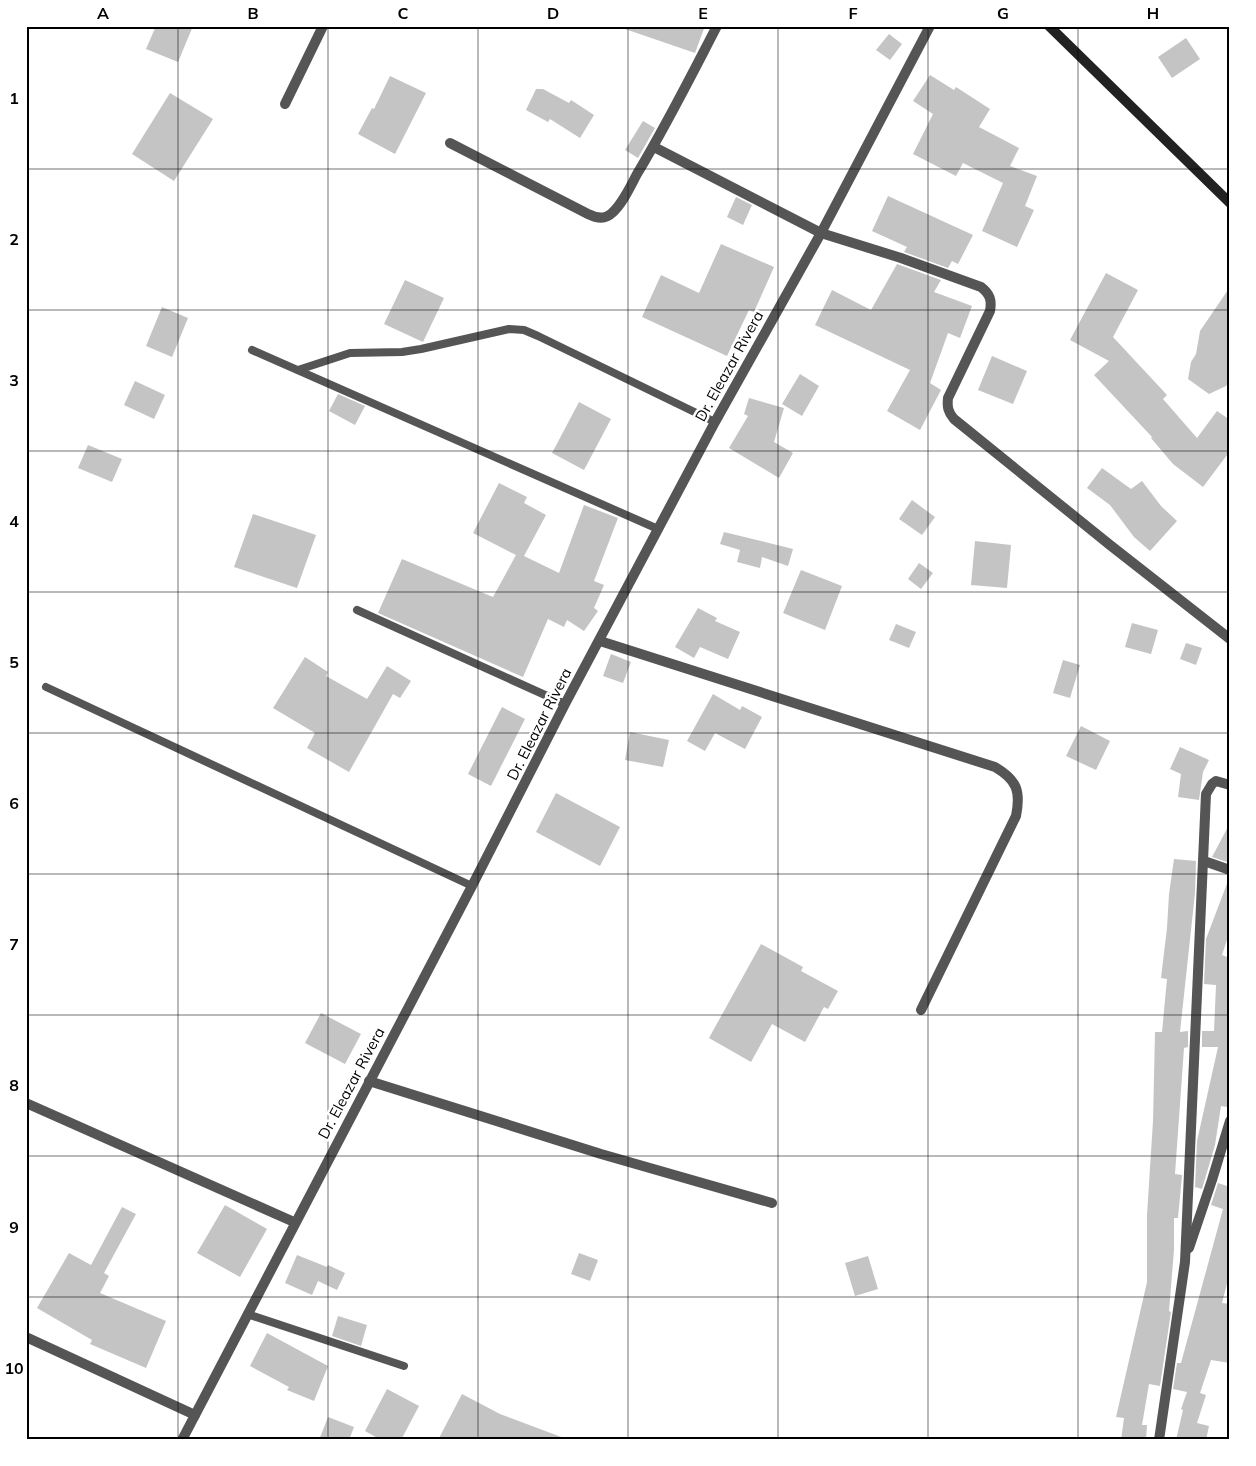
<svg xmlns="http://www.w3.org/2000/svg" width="1256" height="1466" font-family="Mulish,sans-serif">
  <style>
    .building { fill: #c4c4c4 }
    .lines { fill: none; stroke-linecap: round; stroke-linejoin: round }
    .lane { stroke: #555; stroke-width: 8 }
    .street { stroke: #555; stroke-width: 10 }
    .secondary { stroke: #222; stroke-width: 10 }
    .grid { fill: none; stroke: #000; stroke-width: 1; stroke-opacity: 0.55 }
    .labels { text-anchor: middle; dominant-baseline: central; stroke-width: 5; stroke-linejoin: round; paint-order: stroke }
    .street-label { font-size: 15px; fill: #000; stroke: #fff }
    .neatline { fill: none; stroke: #000; stroke-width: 2 }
    .grid-label { font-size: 16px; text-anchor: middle; font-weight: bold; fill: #000 }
  </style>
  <rect width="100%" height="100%" fill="#fff"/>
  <g class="building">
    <path d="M 156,26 L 193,26 L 178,62 L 146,49 Z"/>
    <path d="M 626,26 L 705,26 L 695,53 L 625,29 Z"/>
    <path d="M 889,34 L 902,44 L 890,60 L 876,50 Z"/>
    <path d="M 1186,38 L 1200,59 L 1172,78 L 1158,57 Z"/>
    <path d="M 930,75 L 954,90 L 956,87 L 990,109 L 979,127 L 1019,148 L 1010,166 L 1037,176 L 1025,206 L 1034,210 L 1017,247 L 982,231 L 1003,183 L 963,163 L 956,176 L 913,154 L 933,114 L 913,101 Z"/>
    <path d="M 390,76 L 426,93 L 395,154 L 358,134 L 372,108 L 374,109 Z"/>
    <path d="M 536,89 L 543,89 L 569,103 L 571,100 L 594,115 L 580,138 L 550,119 L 548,122 L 526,110 Z"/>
    <path d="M 170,93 L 213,119 L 174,181 L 132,154 Z"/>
    <path d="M 643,121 L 655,128 L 638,158 L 625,150 Z"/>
    <path d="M 888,196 L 973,235 L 958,264 L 952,261 L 948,268 L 904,252 L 907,247 L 872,231 Z"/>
    <path d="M 736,197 L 752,205 L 743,225 L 727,217 Z"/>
    <path d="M 721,244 L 774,267 L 754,312 L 749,310 L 727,356 L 642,317 L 661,275 L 699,293 Z"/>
    <path d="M 897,264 L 941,280 L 934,292 L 972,306 L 960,338 L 948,333 L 930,383 L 941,390 L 920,430 L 887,411 L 910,370 L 815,325 L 832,290 L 871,310 Z"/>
    <path d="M 1106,273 L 1138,290 L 1113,337 L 1167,395 L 1163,399 L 1197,438 L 1217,411 L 1230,420 L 1230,451 L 1203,487 L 1173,464 L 1151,438 L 1152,437 L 1094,375 L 1109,361 L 1070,340 Z"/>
    <path d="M 405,280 L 444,298 L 423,342 L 384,324 Z"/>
    <path d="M 1230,287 L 1230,380 L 1226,386 L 1209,394 L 1188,379 L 1191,362 L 1196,354 L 1200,331 Z"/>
    <path d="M 162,307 L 188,318 L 172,357 L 146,346 Z"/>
    <path d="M 992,356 L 1027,371 L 1013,404 L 978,390 Z"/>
    <path d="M 800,374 L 819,386 L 802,416 L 782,404 Z"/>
    <path d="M 135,381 L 165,395 L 154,419 L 124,405 Z"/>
    <path d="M 338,394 L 365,406 L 355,425 L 329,411 Z"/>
    <path d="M 749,398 L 784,408 L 774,442 L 793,453 L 779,478 L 729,448 L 748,416 L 744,414 Z"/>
    <path d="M 579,402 L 611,419 L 584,470 L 552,453 Z"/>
    <path d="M 88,445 L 122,459 L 112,482 L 78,468 Z"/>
    <path d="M 1102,468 L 1131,489 L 1142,481 L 1161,506 L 1177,521 L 1150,551 L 1134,537 L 1110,505 L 1087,488 Z"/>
    <path d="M 499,483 L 527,497 L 524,503 L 546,515 L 524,556 L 559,573 L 584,505 L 618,518 L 594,581 L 604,585 L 594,608 L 598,611 L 584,631 L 567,620 L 564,627 L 548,619 L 523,677 L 378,613 L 402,559 L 493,597 L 516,555 L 473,533 Z"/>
    <path d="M 912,500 L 935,517 L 922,535 L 899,519 Z"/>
    <path d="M 253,514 L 316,535 L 297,588 L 234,567 Z"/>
    <path d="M 724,532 L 793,549 L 788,566 L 762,557 L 760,568 L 737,562 L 740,550 L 720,544 Z"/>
    <path d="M 975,541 L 1011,545 L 1007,588 L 971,585 Z"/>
    <path d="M 919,563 L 933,573 L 921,589 L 908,579 Z"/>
    <path d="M 801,570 L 842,586 L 825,630 L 783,613 Z"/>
    <path d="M 698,608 L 717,618 L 715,621 L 740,632 L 728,659 L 700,647 L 694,658 L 675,647 Z"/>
    <path d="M 1132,623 L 1158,630 L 1151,654 L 1125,647 Z"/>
    <path d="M 896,624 L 916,632 L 909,648 L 889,640 Z"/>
    <path d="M 1186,643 L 1202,648 L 1196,665 L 1180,659 Z"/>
    <path d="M 611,654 L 631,662 L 623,683 L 603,676 Z"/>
    <path d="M 305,657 L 328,672 L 326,676 L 367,699 L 387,666 L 411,681 L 400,698 L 393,694 L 349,772 L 307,748 L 315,733 L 273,708 Z"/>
    <path d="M 1063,660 L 1080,665 L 1070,698 L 1053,693 Z"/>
    <path d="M 713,694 L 740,710 L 742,706 L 762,717 L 745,749 L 715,733 L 705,751 L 687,741 Z"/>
    <path d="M 502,707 L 525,719 L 491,786 L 468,774 Z"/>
    <path d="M 1081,726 L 1110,741 L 1096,770 L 1066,756 Z"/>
    <path d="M 630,732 L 669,740 L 663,767 L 625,760 Z"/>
    <path d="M 1180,747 L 1209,760 L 1203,772 L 1199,800 L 1178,797 L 1181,774 L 1170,769 Z"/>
    <path d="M 556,793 L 620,827 L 600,866 L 536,832 Z"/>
    <path d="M 1230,823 L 1230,863 L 1212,857 Z"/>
    <path d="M 1174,859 L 1196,861 L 1195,893 L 1180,1032 L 1188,1031 L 1188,1047 L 1184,1048 L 1175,1174 L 1182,1175 L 1178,1218 L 1174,1218 L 1174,1250 L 1169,1311 L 1171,1312 L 1160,1386 L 1149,1384 L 1142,1425 L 1147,1425 L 1146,1440 L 1121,1440 L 1124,1418 L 1116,1417 L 1147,1282 L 1147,1215 L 1153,1121 L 1155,1032 L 1162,1032 L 1167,979 L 1161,978 L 1167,928 L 1169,894 Z"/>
    <path d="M 1228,881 L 1230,881 L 1230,931 L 1222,955 L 1230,958 L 1230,1095 L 1227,1107 L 1221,1106 L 1215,1145 L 1202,1189 L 1195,1187 L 1197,1141 L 1218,1047 L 1202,1047 L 1202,1031 L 1214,1031 L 1216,985 L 1204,984 L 1206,939 Z"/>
    <path d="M 761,944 L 803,967 L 801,971 L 838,991 L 828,1009 L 824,1007 L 805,1042 L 772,1024 L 751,1062 L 709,1038 Z"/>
    <path d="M 321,1013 L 361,1034 L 345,1064 L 305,1043 Z"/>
    <path d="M 1218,1183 L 1230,1187 L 1230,1272 L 1222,1303 L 1230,1304 L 1230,1363 L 1211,1360 L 1200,1393 L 1206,1395 L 1197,1423 L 1209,1426 L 1206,1440 L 1176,1440 L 1183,1410 L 1181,1409 L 1187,1392 L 1173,1389 L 1177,1363 L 1181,1363 L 1223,1209 L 1211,1205 Z"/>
    <path d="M 225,1205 L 267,1229 L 240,1277 L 197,1253 Z"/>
    <path d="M 122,1207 L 136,1214 L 104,1273 L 109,1276 L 100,1293 L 166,1321 L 146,1368 L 90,1344 L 92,1340 L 37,1308 L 69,1253 L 91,1265 Z"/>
    <path d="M 579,1253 L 598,1260 L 590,1281 L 571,1274 Z"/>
    <path d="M 297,1255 L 327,1267 L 328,1265 L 345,1273 L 337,1290 L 318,1281 L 312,1295 L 285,1283 Z"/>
    <path d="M 868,1256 L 878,1289 L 855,1296 L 845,1263 Z"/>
    <path d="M 338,1316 L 367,1325 L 361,1346 L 332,1336 Z"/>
    <path d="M 267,1333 L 328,1366 L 314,1401 L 287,1390 L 289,1387 L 250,1366 Z"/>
    <path d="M 387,1389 L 419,1406 L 401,1440 L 381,1440 L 365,1431 Z"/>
    <path d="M 462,1394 L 500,1414 L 564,1438 L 563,1440 L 438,1440 Z"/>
    <path d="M 328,1417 L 354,1427 L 349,1440 L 319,1440 Z"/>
  </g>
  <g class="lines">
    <g class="lane">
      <path d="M 252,350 L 658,529"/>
      <path d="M 298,370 L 350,353 L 402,352 L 421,349 L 509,329 L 524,330 L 538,336 L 715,422"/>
      <path d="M 357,610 L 565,704"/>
      <path d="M 46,687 L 472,886"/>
      <path d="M 247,1314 L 404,1366"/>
    </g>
    <g class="street">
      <path d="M 285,104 L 323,26"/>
      <path d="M 450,143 L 588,214 C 596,218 605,220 612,213 C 623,203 630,187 637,174 C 666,126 691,76 717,26"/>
      <path d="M 654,147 L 821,233 L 901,258 L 981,287 C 990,294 992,300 990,311 L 948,398 C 947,407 948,412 954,419 L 1110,545 L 1230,639"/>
      <path d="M 600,641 L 995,767 C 1017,780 1021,791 1016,816 L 921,1010"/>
      <path d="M 1204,861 L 1230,870"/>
      <path d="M 369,1081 L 601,1154 L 772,1203"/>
      <path d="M 26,1103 L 294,1222"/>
      <path d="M 1189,1248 L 1212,1180 L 1230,1121"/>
      <path d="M 26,1337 L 195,1415"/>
      <path d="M 182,1440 L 472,886 L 565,704 L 715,422 L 821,233 L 930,26"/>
      <path d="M 1159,1440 L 1185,1262 L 1206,794 L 1212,784 L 1216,781 L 1230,785"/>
    </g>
    <path class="secondary" d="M 1049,26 L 1230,203"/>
  </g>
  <path class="grid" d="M 178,26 L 178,1440M 328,26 L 328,1440M 478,26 L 478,1440M 628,26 L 628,1440M 778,26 L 778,1440M 928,26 L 928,1440M 1078,26 L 1078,1440M 26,169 L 1230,169M 26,310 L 1230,310M 26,451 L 1230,451M 26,592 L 1230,592M 26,733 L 1230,733M 26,874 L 1230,874M 26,1015 L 1230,1015M 26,1156 L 1230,1156M 26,1297 L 1230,1297"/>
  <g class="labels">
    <g class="street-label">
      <text transform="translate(729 366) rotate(-61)">Dr. Eleazar Rivera</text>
      <text transform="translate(539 724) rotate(-63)">Dr. Eleazar Rivera</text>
      <text transform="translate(351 1083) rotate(-62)">Dr. Eleazar Rivera</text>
    </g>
  </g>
  <rect width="1256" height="1466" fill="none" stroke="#ffffff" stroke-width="55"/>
  <rect x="28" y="28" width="1200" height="1410" class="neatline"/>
  <g class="grid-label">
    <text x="103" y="19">A</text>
    <text x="253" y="19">B</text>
    <text x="403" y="19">C</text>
    <text x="553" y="19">D</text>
    <text x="703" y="19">E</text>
    <text x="853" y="19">F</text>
    <text x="1003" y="19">G</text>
    <text x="1153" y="19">H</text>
    <text x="14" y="104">1</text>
    <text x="14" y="245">2</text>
    <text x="14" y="386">3</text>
    <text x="14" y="527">4</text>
    <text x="14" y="668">5</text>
    <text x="14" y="809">6</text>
    <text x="14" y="950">7</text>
    <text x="14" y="1091">8</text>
    <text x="14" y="1233">9</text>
    <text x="14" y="1374">10</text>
  </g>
</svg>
